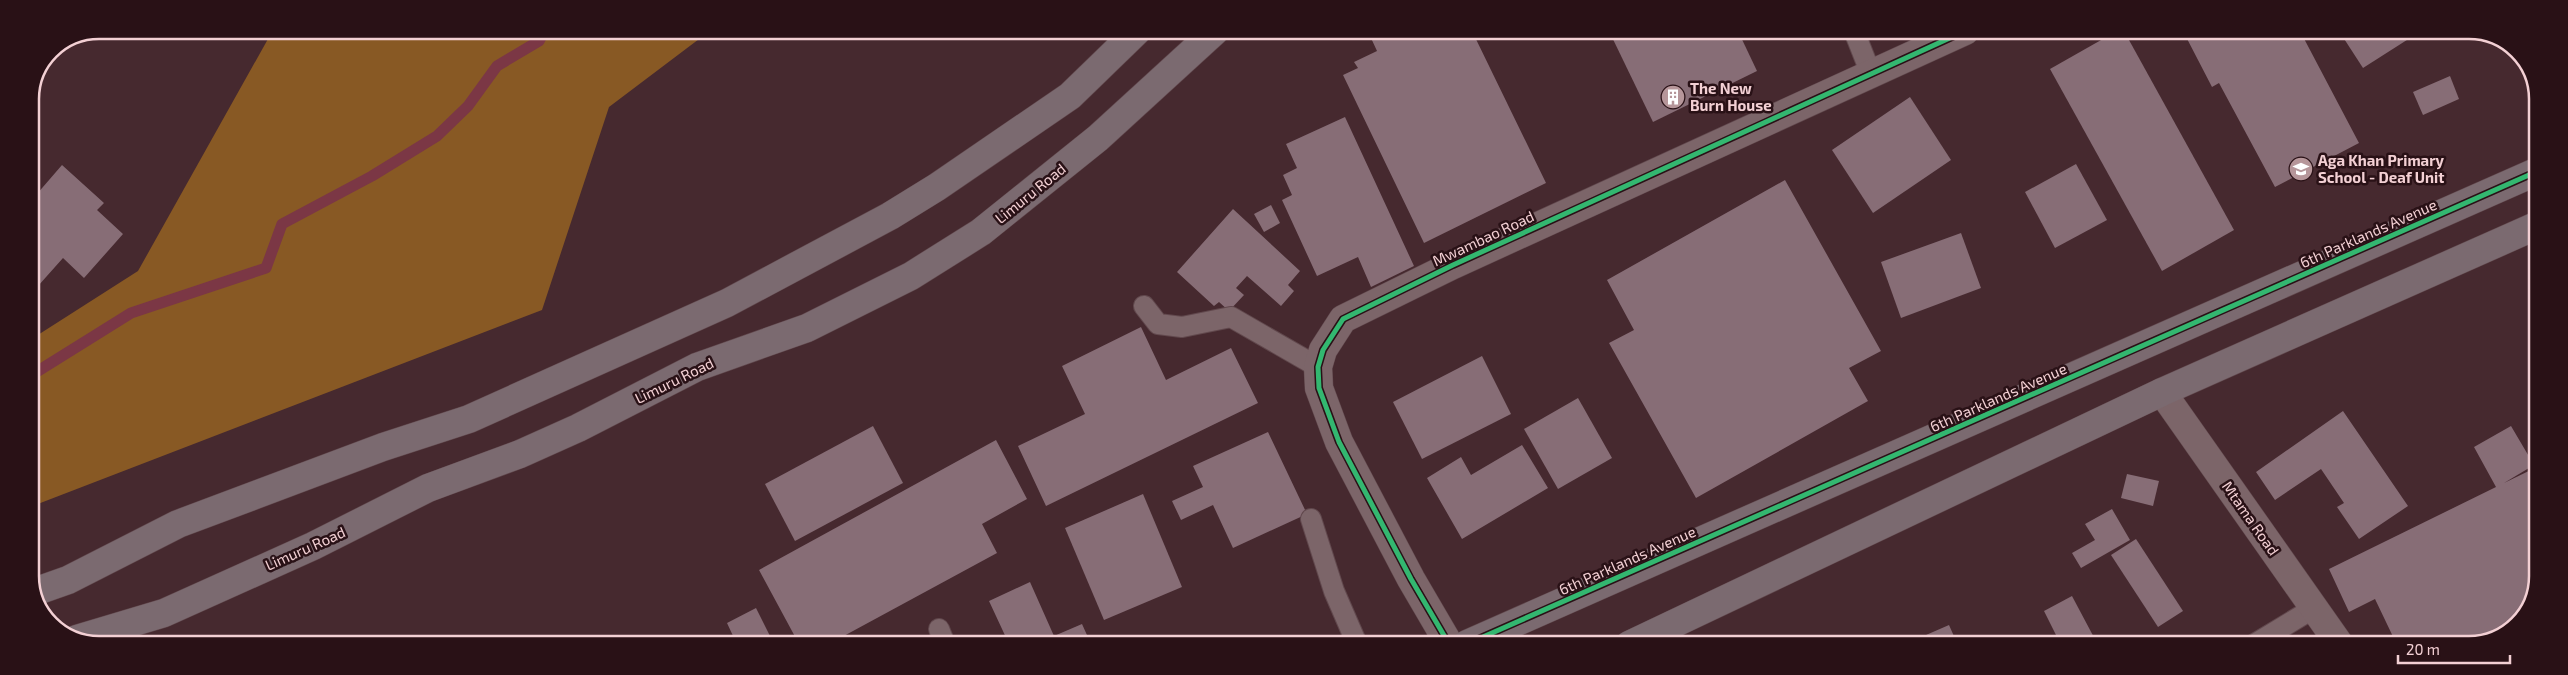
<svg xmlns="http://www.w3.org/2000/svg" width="2568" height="675" font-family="'Exo 2',sans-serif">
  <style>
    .forest { fill: #885924 }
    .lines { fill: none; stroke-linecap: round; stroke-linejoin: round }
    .stream { stroke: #7b3745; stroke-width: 11 }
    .building { fill: #876d76 }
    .lane-casing { stroke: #61484d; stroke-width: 22 }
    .street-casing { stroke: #61484d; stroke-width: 29 }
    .secondary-casing { stroke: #61484d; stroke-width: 29 }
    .lane { stroke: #7c6569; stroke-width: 20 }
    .street { stroke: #7c6569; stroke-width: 28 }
    .secondary { stroke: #7b6a70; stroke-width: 28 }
    .cycleway-casing { stroke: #291116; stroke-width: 8 }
    .cycleway { stroke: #33b770; stroke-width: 5 }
    .labels { text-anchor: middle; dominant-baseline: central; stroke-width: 5; stroke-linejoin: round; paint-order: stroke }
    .poi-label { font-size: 15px; font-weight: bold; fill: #f3d0d4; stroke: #291116; text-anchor: start }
    .street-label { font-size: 15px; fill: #f3d0d4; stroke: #291116 }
    .rim { fill: none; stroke: #f3d0d4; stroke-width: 2.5 }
  </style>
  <rect width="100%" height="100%" fill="#46292f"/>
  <path class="forest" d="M 273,30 L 711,30 L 609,107 L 542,310 L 30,507 L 30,340 L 138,271 Z"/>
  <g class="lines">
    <path class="stream" d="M 30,376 L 131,313 L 266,268 L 282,224 L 372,176 L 437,136 L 468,106 L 497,66 L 539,41 L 545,30"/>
  </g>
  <g class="building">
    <path d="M 1386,31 L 1472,31 L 1546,183 L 1424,243 L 1343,75 L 1358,68 L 1354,62 L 1377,51 L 1371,38 Z"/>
    <path d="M 1609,31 L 1738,31 L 1757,71 L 1653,122 Z"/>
    <path d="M 2117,31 L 2124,31 L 2234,230 L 2162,271 L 2050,69 Z"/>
    <path d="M 2183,31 L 2300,31 L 2359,143 L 2275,187 L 2219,83 L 2212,87 Z"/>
    <path d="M 2339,31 L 2421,31 L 2363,68 Z"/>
    <path d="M 2450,76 L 2459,99 L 2423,115 L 2413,92 Z"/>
    <path d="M 1910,97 L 1951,160 L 1873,213 L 1832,150 Z"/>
    <path d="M 1345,117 L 1414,266 L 1371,287 L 1358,257 L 1317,276 L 1282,200 L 1292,195 L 1283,175 L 1297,168 L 1286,144 Z"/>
    <path d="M 2076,164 L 2107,220 L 2055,248 L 2025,192 Z"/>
    <path d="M 62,165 L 104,203 L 97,210 L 123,234 L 84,278 L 63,258 L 30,295 L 30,202 Z"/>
    <path d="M 1785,180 L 1881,351 L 1849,368 L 1868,401 L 1696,498 L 1609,343 L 1634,330 L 1607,280 Z"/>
    <path d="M 1271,205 L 1280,223 L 1264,232 L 1254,214 Z"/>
    <path d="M 1233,209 L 1300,271 L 1288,285 L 1294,291 L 1281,306 L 1247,276 L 1236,288 L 1244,295 L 1229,311 L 1219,302 L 1214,306 L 1177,272 Z"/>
    <path d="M 1961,233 L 1981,288 L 1901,318 L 1881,262 Z"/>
    <path d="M 1141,327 L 1166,380 L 1231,348 L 1258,403 L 1046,506 L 1018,446 L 1085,414 L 1062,366 Z"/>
    <path d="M 1482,356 L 1511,414 L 1422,459 L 1393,402 Z"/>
    <path d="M 1578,398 L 1612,458 L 1558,489 L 1524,429 Z"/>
    <path d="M 2343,411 L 2408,506 L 2359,539 L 2337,507 L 2344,503 L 2321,469 L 2275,500 L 2256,472 Z"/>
    <path d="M 873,426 L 903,483 L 795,541 L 765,484 Z"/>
    <path d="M 2511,426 L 2534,465 L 2504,483 L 2537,467 L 2537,590 L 2514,628 L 2470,645 L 2397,645 L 2375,599 L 2349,612 L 2329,569 L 2496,487 L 2474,447 Z"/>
    <path d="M 1268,432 L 1307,514 L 1233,548 L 1213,505 L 1181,520 L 1172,501 L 1203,487 L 1193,466 Z"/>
    <path d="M 996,440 L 1027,499 L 982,524 L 997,553 L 829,644 L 799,644 L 759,570 Z"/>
    <path d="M 1522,445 L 1548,488 L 1462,539 L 1427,478 L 1461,457 L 1471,475 Z"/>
    <path d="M 2127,474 L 2159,481 L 2153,506 L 2121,498 Z"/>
    <path d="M 1143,494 L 1182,587 L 1104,620 L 1065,528 Z"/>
    <path d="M 2112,509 L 2130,540 L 2081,568 L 2072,553 L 2095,540 L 2085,524 Z"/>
    <path d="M 2136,539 L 2183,611 L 2158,627 L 2111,555 Z"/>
    <path d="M 1030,582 L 1054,636 L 1082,624 L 1091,644 L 1009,644 L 989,601 Z"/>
    <path d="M 2072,596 L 2098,645 L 2061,645 L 2044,611 Z"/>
    <path d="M 756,608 L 773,642 L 769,644 L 726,644 L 725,642 L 734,638 L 727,623 Z"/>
    <path d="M 1949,625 L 1957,643 L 1968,638 L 1971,645 L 1903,645 Z"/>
  </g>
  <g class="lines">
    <g class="lane-casing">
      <g id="lane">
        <path d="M 1854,31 L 1871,74"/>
        <path d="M 1144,306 L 1158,324 L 1182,327 L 1231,317 L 1318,367"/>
        <path d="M 1311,519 L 1334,591 L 1357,644"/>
        <path d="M 939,629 L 945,644"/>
        <path d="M 2253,645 L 2314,608"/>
      </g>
    </g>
    <g class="street-casing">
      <g id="street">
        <path d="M 2162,392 L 2340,645"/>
        <path d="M 1449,644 L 1411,579 L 1339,442 L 1319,388 L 1318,367 L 1323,350 L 1343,319 L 1453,265 L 1965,31"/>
      </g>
    </g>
    <g class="secondary-casing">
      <g id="secondary">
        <path d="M 34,592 L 68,580 L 178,524 L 383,447 L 469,419 L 727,303 L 890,216 L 937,187 L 1070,96 L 1137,31"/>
        <path d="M 77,639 L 164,613 L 313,546 L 428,488 L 520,454 L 578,428 L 697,367 L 807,328 L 911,276 L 981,232 L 1098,138 L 1215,31"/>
        <path d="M 1467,644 L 2538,171"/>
        <path d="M 1629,645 L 2162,392 L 2538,225"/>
      </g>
    </g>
    <use href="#lane" class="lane"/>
    <use href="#street" class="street"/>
    <use href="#secondary" class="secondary"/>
    <g class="cycleway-casing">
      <g id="cycleway">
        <path d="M 1449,644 L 1411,579 L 1339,442 L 1319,388 L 1318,367 L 1323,350 L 1343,319 L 1453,265 L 1965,31"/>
        <path d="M 1467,644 L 2538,171"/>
      </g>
    </g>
    <use href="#cycleway" class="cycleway"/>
  </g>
  <defs>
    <g id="building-disc" transform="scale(1.25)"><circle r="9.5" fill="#b6969a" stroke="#291116"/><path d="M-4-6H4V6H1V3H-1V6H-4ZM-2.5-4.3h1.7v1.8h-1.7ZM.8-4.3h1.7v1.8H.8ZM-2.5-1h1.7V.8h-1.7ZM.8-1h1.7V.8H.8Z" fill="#fff"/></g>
    <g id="school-disc" transform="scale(1.25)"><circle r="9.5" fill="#b6969a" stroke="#291116"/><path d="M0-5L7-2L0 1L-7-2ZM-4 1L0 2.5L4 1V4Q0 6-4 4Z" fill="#fff"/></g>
  </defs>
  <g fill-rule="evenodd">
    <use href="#building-disc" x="1673" y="97"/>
    <use href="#school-disc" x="2301" y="169"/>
  </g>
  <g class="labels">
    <g class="poi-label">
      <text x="1690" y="88">The New<tspan x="1690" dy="17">Burn House</tspan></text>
      <text x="2318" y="160">Aga Khan Primary<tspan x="2318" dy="17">School - Deaf Unit</tspan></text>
    </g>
    <g class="street-label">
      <text transform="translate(1030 193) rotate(-39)">Limuru Road</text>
      <text transform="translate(2368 233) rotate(-24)">6th Parklands Avenue</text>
      <text transform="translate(1483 238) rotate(-25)">Mwambao Road</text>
      <text transform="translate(674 380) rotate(-26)">Limuru Road</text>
      <text transform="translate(1998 397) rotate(-24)">6th Parklands Avenue</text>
      <text transform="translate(2251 518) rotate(55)">Mtama Road</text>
      <text transform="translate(305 548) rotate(-24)">Limuru Road</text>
      <text transform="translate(1627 560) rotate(-24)">6th Parklands Avenue</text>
    </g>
  </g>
  <path d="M0 0H2568V675H0ZM99 39H2469A60 60 0 0 1 2529 99V576A60 60 0 0 1 2469 636H99A60 60 0 0 1 39 576V99A60 60 0 0 1 99 39Z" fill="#291116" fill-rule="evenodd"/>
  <path class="rim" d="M99 39H2469A60 60 0 0 1 2529 99V576A60 60 0 0 1 2469 636H99A60 60 0 0 1 39 576V99A60 60 0 0 1 99 39Z"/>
  <path d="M2398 655v8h112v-8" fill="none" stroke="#f3d0d4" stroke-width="2.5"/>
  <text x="2406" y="655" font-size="15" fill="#f3d0d4" stroke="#291116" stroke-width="4" paint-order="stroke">20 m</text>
</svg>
